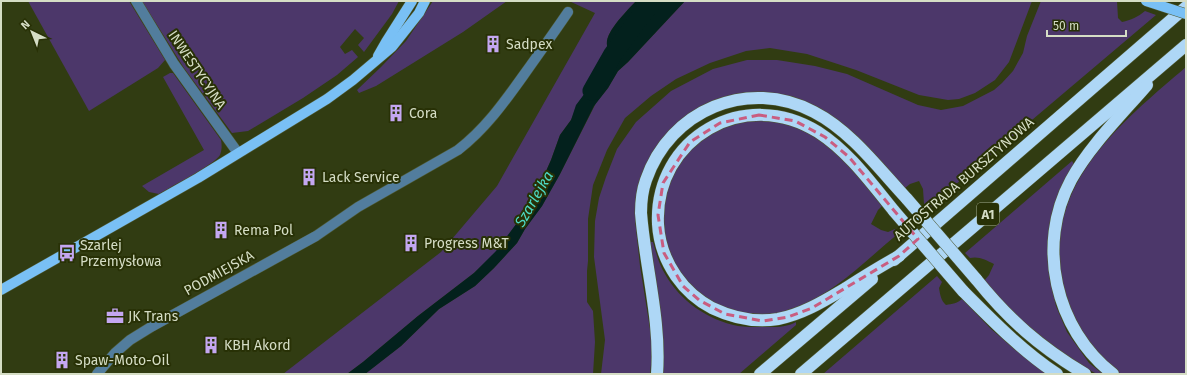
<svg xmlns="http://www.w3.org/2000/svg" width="1187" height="375" font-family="'Fira Sans',sans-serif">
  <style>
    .green { fill: #4c376a }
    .water { fill: #03211d }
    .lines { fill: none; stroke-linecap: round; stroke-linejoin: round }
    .river { stroke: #03211d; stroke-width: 19 }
    .minor-casing { stroke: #4f5932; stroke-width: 11 }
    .major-casing { stroke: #4f5932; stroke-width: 11 }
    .highway-casing { stroke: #4f5932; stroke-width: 13 }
    .minor { stroke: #527d9d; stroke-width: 10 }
    .major { stroke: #79c0f5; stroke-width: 10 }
    .highway { stroke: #aed7f6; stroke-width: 12 }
    .major-bridge-casing { stroke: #4f5932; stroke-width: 11; stroke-linecap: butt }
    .highway-bridge-casing { stroke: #4f5932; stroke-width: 13; stroke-linecap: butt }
    .major-bridge { stroke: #79c0f5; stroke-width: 10 }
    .highway-bridge { stroke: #aed7f6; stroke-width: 12 }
    .marked { fill: none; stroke: #c95d80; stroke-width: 3; stroke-dasharray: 8 5; stroke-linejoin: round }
    .labels { text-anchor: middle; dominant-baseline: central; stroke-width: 4; stroke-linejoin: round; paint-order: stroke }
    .shield { fill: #283106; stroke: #a1a98c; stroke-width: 1 }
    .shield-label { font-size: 13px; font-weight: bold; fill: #d5ddc5 }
    .poi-label { font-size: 14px; fill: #d5ddc5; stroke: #283106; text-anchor: start }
    .street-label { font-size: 14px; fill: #d5ddc5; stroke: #283106 }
    .water-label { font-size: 15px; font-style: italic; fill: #4dd9c4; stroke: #283106 }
  </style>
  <rect width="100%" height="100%" fill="#313c12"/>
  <g class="green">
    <path d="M 28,1 L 129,1 L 165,60 L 158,68 L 89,111 Z"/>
    <path d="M 142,1 L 399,1 L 392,14 L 364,52 L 358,45 L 364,38 L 355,29 L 340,47 L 345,54 L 352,50 L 358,57 L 337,75 L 303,98 L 248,131 L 232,133 L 184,68 Z"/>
    <path d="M 433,1 L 507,1 L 463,32 L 376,86 L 359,93 L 357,90 L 381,67 L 406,41 Z"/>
    <path d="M 569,1 L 636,1 C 627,11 605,32 607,45 C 608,51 613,57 613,63 L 600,73 L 592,86 L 585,93 L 571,120 L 560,135 L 551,160 L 547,169 L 543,182 L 528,208 L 496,252 L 474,273 L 418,316 L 363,362 L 347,374 L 283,374 L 441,252 L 497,186 L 595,13 Z"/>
    <path d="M 685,1 L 1032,1 L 1009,62 L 995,80 L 975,93 L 959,99 L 948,100 L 919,95 L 856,70 L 807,54 L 770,48 L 746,51 L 710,63 L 676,79 L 651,96 L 625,118 L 607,150 L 593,185 L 588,219 L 588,261 L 587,271 L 587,302 L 593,311 L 595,342 L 593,374 L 365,374 L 401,346 L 439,309 L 475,286 L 494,268 L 517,243 L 525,229 L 542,206 L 560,174 L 596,103 L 608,88 L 618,71 L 628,62 Z"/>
    <path d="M 1041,1 L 1117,1 L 1118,18 L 1122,22 C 1131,20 1138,17 1145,11 L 1156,15 L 955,185 L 928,210 L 924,204 L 923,189 L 919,181 L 910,184 L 905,188 L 862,141 L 836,119 L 820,108 L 787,96 L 770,93 L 757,92 L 734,95 L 674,127 L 658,144 L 648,162 L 636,200 L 635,219 L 640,266 L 651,335 L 652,356 L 650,374 L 601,374 L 605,340 L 594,257 L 595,221 L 599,198 L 606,177 L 617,149 L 636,122 L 671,91 L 713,69 L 747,60 L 777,60 L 815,66 L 847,74 L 918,105 L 941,110 L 963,106 L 994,90 L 1002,83 L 1013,71 L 1023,53 L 1027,36 Z"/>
    <path d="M 1186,67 L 1186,374 L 1121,374 C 1091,350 1070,318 1062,281 C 1043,184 1122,122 1186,67 Z"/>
    <path d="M 170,73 L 173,73 L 221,140 C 222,145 222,150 220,155 C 214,165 170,187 159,194 L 149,192 L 142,186 L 204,150 L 163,77 Z"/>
    <path d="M 747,121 C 760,121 774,120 786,124 C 830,138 855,172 882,206 L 878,210 L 871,224 L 881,230 L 888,232 L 895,229 L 899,233 C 866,260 835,293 794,309 C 772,317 749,316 727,308 C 722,306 717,305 712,302 C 699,295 685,282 678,269 C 653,229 662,171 700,141 C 714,130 730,125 747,121 Z"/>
    <path d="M 1072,161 L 1074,164 L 1048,240 L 1049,275 L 1056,306 L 1067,332 L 1089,363 L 1103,374 L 1097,374 C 1067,359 1039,338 1015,315 C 1004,305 994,292 984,281 L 989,275 L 994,264 C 986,260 979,256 970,258 L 965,253 Z"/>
    <path d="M 650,242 L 653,242 C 656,253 659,264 665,274 C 680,301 708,320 738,326 C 745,327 753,327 760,327 C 772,327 786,328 796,322 L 796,325 L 739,374 L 662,374 L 657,294 Z"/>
    <path d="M 937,276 L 942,282 L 939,288 C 940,294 941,301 946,305 C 952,304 958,303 962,299 L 991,329 L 1018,352 L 1048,374 L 823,374 Z"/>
  </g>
  <path class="water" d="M 636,1 L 685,1 L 628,62 L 618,71 L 608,88 L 594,106 L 560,174 L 542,206 L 525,229 L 517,243 L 494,268 L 475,286 L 439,309 L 401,346 L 365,374 L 347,374 L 363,362 L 418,316 L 474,273 L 496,251 L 528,208 L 543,182 L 547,169 L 551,160 L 560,135 L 571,120 L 576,105 L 585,93 L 592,86 L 600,73 L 613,63 C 613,57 608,52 607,45 C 605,32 627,11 636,1 Z"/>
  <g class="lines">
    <path class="river" d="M 592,91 L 613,54 L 637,21 L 653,1"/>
    <g class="minor-casing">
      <g id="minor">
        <path d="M 136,1 L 174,64 L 238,153"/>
        <path d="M 97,374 L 115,353 L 130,340 L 151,327 L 316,236 L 358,207 L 458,150 C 485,129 503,104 523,76 C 538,55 553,34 568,12"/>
      </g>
    </g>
    <g class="major-casing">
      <g id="major">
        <path d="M 378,56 L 386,42 L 412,1"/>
        <path d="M 1,290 L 198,178 L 327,99 L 353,80 L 392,47 L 419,13 L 425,1"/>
      </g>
    </g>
    <g class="highway-casing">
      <g id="highway">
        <path d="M 894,211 C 871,183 849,152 818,132 C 745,86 654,138 658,224 C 659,243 665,260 676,276 C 685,289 697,300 712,308 C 733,318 755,323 778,319 C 803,314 824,301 846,288 C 863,277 881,266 899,256"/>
        <path d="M 894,260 L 1186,7"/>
        <path d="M 976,279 C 1009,320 1040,347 1085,374"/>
        <path d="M 963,291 C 993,321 1022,351 1057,374"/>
        <path d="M 657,374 C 661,320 645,266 641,213 C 641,202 642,191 646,180 C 670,110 748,77 814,112 C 851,131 879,169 907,199"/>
        <path d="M 760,374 L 872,279"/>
        <path d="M 801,374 L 1186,45"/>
        <path d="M 1113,374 C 1055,329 1036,245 1071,180 C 1089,147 1122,114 1147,85"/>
      </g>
    </g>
    <use href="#minor" class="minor"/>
    <use href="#major" class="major"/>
    <use href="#highway" class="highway"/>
    <g class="major-bridge-casing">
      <path id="major-bridge" d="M 1146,1 L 1186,14"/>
    </g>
    <g class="highway-bridge-casing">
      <g id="highway-bridge">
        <path d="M 907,199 L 976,279"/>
        <path d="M 894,211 L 963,291"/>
      </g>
    </g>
    <use href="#major-bridge" class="major-bridge"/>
    <use href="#highway-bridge" class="highway-bridge"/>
  </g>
  <path class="marked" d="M 759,115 L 795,121 L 825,137 L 849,157 L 918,239 L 899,256 L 812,308 L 788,317 L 763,321 L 725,314 L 699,300 L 683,286 L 664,253 L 658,215 L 663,183 L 690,142 L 720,123 Z"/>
  <defs>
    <g id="building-bare" transform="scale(1.38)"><path d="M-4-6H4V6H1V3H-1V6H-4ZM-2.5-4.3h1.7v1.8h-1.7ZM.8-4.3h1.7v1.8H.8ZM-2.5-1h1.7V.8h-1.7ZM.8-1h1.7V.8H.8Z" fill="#c4a7f1" stroke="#283106" stroke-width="2.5" paint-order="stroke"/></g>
    <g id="bus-bare" transform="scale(1.38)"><path d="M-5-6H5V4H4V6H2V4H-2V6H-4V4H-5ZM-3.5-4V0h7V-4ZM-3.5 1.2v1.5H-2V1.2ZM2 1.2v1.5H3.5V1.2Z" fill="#c4a7f1" stroke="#283106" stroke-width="2.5" paint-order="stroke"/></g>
    <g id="office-bare" transform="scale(1.38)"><path d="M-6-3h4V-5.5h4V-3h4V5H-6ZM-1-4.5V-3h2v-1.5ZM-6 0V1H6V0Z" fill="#c4a7f1" stroke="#283106" stroke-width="2.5" paint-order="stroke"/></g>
  </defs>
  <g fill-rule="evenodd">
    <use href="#building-bare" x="493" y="44"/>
    <use href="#building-bare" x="396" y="113"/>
    <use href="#building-bare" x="309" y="177"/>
    <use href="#building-bare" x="221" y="230"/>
    <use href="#building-bare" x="411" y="243"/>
    <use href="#bus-bare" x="67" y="253"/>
    <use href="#office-bare" x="115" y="316"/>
    <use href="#building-bare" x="211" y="345"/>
    <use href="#building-bare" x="62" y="360"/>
  </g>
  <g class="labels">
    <rect class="shield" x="977" y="203" width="22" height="22" rx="3"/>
    <g class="shield-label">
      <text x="988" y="214">A1</text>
    </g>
    <g class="poi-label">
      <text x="506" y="44">Sadpex</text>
      <text x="409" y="113">Cora</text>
      <text x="322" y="177">Lack Service</text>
      <text x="234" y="230">Rema Pol</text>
      <text x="424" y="243">Progress M&amp;T</text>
      <text x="80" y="245">Szarlej<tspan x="80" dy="16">Przemysłowa</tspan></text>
      <text x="128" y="316">JK Trans</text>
      <text x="224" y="345">KBH Akord</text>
      <text x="75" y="360">Spaw-Moto-Oil</text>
    </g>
    <g class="street-label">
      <text transform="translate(197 70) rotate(56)">INWESTYCYJNA</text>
      <text transform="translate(964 179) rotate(-41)">AUTOSTRADA BURSZTYNOWA</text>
      <text transform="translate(219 273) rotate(-29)">PODMIEJSKA</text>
    </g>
    <g class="water-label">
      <text transform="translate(534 199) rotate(-60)">Szarlejka</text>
    </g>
  </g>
  <rect width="1187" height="375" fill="none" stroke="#d5ddc5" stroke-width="4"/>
  <g transform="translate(32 32) rotate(317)" stroke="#283106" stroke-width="3" paint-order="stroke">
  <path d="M0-3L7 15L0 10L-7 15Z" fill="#d5ddc5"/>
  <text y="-6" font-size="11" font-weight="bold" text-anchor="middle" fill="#d5ddc5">N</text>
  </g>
  <path d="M1047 30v6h79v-6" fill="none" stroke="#d5ddc5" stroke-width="2"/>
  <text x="1053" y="30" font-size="12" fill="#d5ddc5" stroke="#283106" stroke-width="3" paint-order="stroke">50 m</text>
</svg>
